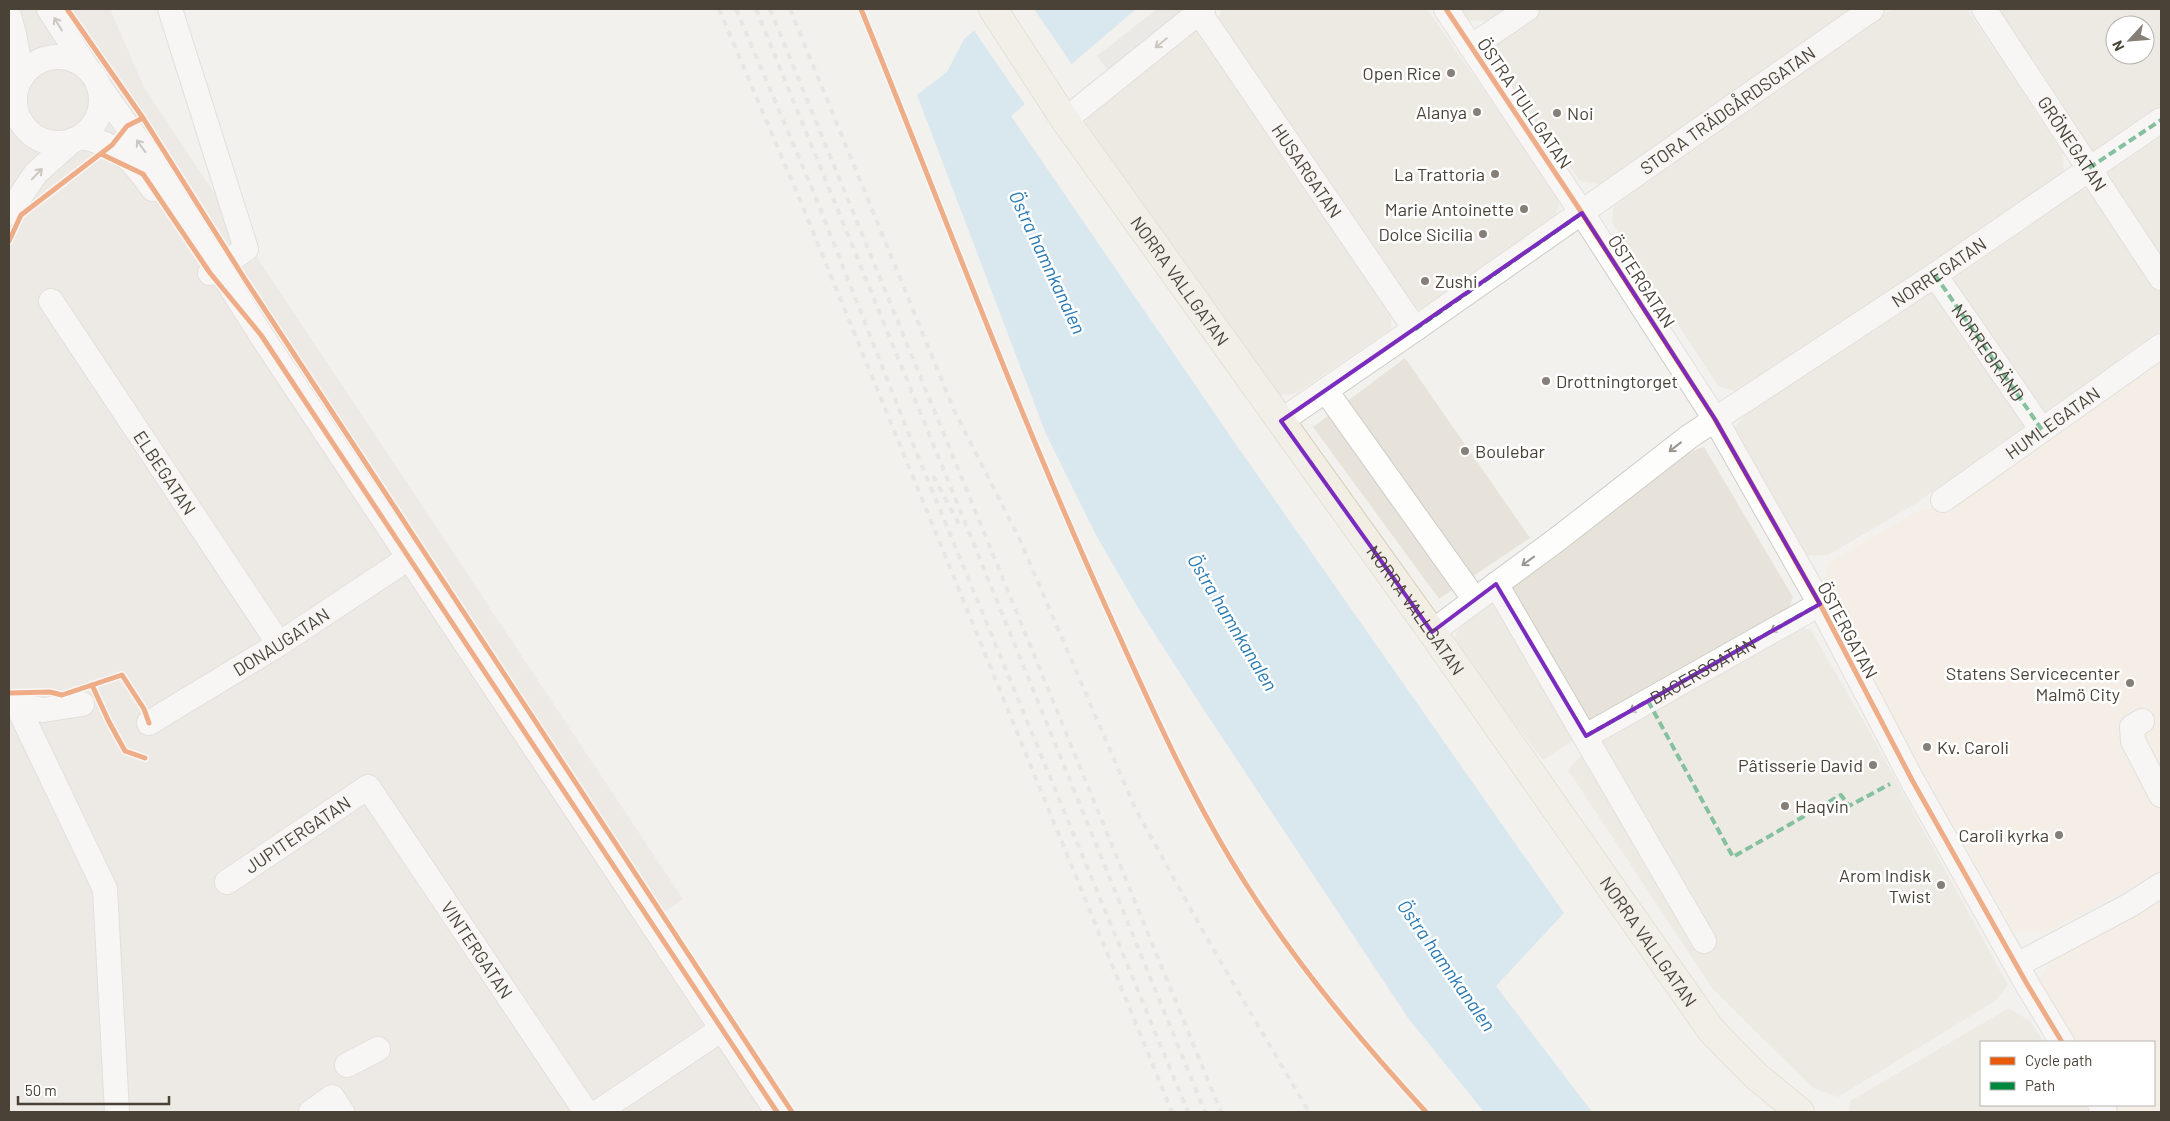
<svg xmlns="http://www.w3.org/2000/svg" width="2170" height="1121" font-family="Barlow,sans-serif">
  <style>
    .residential { fill: #e7e3da; fill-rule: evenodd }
    .commercial { fill: #f5ecdf }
    .industrial { fill: #e6e2de }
    .parking { fill: #e2e0dc }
    .water { fill: #bbddf2 }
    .pier { fill: #f2f1ed }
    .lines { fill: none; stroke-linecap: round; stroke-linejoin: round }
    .minor-casing { stroke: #ceccc7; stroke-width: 26 }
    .major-casing { stroke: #d5cdb9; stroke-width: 30 }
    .minor { stroke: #fdfdfc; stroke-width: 24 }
    .major { stroke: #f2eee4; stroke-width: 28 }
    .rail { stroke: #dadad9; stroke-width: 4; stroke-dasharray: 6 6; stroke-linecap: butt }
    .quiet { stroke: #00873e; stroke-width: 4; stroke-dasharray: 8 4; stroke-linecap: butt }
    .cycleway-casing { stroke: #fff; stroke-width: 8 }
    .cycleway { stroke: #e8590c; stroke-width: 5 }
    .oneway { stroke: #9b9690 }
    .marked { fill: none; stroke: #7b2cbf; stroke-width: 4; stroke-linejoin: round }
    .poi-dot { fill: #857f77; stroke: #fff; stroke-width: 2 }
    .labels { text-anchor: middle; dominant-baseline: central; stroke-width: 5; stroke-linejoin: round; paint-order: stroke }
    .poi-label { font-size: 18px; fill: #4a4237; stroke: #fff; text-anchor: end }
    .street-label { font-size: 18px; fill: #4a4237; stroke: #fff }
    .water-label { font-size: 19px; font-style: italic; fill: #287ab4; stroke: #fff }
  </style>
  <rect width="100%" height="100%" fill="#f2f1ed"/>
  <g class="residential">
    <path d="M 1221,9 L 1427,9 L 1560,199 L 1552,228 L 1427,311 L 1407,305 L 1218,21 Z"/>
    <path d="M 1460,9 L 1510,9 L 1491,21 L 1468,20 Z"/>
    <path d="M 1538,9 L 1858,9 L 1604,185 L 1580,181 L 1490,57 L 1498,36 Z"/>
    <path d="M 1892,9 L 1967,9 L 2063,151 L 2064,172 L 1741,393 L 1718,386 L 1612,223 L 1614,202 Z"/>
    <path d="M 1992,9 L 2161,9 L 2161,113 L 2103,153 L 2085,150 ZM 2115,25 L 2145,25 L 2145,55 L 2115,55 Z"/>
    <path d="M 1192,29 L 1206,36 L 1392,307 L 1391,329 L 1297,393 L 1274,396 L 1084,126 L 1092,108 Z"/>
    <path d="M 2161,126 L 2161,265 L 2107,181 L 2109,160 Z"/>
    <path d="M 2090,189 L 2161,286 L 2161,330 L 1915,504 L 1828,555 L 1805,556 L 1733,429 L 1755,403 L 2072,191 Z"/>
    <path d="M 1405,358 L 1530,538 L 1439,599 L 1313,427 Z"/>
    <path d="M 1704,447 L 1793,597 L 1786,617 L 1588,730 L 1543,760 L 1452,642 L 1466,614 L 1680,455 Z"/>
    <path d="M 1791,625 L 1811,630 L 1872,736 L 2008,985 L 1995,1001 L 1838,1097 L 1813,1088 L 1713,989 L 1568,770 L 1599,736 Z"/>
    <path d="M 2009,1008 L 2030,1021 L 2044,1042 L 1981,1042 L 1981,1105 L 2085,1105 L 2089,1112 L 1849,1112 L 1850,1101 Z"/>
  </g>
  <g class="commercial">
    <path d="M 2161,351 L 2161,868 L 2151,877 L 2048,932 L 2014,931 L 1824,598 L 1827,564 L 1914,513 L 1948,504 Z"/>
    <path d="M 2161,897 L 2161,1112 L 2118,1112 L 2114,1105 L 2154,1105 L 2154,1042 L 2074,1042 L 2037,982 L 2060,949 Z"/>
  </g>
  <path class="industrial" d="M 9,9 L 110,9 L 144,87 L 683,899 L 657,917 L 785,1112 L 9,1112 Z"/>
  <path class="parking" d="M 1157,9 L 1190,9 L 1110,73 L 1097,56 Z"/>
  <path class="water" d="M 1001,9 L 1136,9 L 1011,116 L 1235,443 L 1564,913 L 1496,986 L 1592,1112 L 1484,1112 L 1408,1018 L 1202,707 L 1140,611 L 1096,535 L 1046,434 L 917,95 L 947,72 L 964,39 Z"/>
  <path class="pier" d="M 997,9 L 1034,9 L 1073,66 L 1026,106 L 973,29 Z"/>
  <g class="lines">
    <g class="minor-casing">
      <g id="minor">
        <path d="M 49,9 L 87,68"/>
        <path d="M 170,9 L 246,249 L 210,273"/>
        <path d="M 1446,9 L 1582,213 L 1715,419 L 1820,604 L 1912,780 L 2027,984 L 2062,1042"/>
        <path id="s1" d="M 1984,9 L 2161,278"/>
        <path id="s2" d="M 1199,12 L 1415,329"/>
        <path d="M 9,16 L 14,34 L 22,77"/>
        <path d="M 1471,47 L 1527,9"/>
        <circle cx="58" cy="100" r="43"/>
        <path d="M 98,85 L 145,151 L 261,335 L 777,1112"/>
        <path d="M 1065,120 L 1203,9"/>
        <path d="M 80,137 C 117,143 132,159 153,189"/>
        <path d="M 9,213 L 36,173 L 73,140"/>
        <path d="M 1935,275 L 2042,430"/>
        <path id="s3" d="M 51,301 L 279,644"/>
        <path d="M 1326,391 L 1475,600"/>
        <path id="s4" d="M 1281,421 L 1415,329 L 1872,9"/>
        <path id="s5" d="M 1943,500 L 2161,346"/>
        <path d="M 1496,584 L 1704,941"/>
        <path id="s6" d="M 1432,632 L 1559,538 L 1690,436 L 1935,275 L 2161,120"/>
        <path d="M 9,705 L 17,705 L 105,889 L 117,1112"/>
        <path d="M 17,705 L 43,710 L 82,704"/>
        <path d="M 2142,721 L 2132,727 L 2133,741 L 2161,795"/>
        <path id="s7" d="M 149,723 L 279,644 L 410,557"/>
        <path id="s8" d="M 1586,736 L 1820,604"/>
        <path id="s9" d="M 227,882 L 368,787 L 586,1112"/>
        <path d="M 2017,965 L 2130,905 L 2161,885"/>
        <path d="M 347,1065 L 378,1049"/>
        <path d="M 2100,1105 L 2105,1112"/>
        <path d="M 311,1112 L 332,1097 L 342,1112"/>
        <path d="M 598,1112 L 722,1029"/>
      </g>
    </g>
    <g class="major-casing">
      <g id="major">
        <path id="s10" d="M 993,9 L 1065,120 L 1432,632 L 1711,1030 L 1756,1076 L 1800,1112"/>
      </g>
    </g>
    <use href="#minor" class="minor"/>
    <use href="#major" class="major"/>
    <g class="rail">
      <path d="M 719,9 L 800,200 L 1172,1112"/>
      <path d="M 736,9 L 814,193 L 906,427 L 1188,1112"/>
      <path d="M 756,9 L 1205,1112"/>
      <path d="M 770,9 L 1221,1112"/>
      <path d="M 790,9 L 954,410 L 1019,538 L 1135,808 L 1209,942 L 1309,1112"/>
      <path d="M 933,476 L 959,524"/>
    </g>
    <g class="quiet">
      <path d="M 2089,168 L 2161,120"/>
      <path id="s11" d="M 1935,275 L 2042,430"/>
      <path d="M 1415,329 L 1582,213"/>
      <path d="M 1648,701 L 1733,857 L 1841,795 L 1849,806 L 1890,784"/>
      <path d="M 1586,736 L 1820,604"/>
    </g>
    <g class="cycleway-casing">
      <g id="cycleway">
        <path d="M 67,9 L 143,118 L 246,281 L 792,1112"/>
        <path d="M 861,9 C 942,208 1017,410 1106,607 C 1148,700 1189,794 1244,881 C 1296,964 1360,1040 1426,1112"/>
        <path d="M 1446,9 L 1582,213 L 1715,419 L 1820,604 L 1912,780 L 2027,984 L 2062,1042"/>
        <path d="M 101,154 L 143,174 L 210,273 L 261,335 L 777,1112"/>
        <path d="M 9,241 L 21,215 L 112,145 L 127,126 L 143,118"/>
        <path d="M 92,685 L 109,722 L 125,751 L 145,758"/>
        <path d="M 9,693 L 50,692 L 62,695 L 122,675 L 144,709 L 149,723"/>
      </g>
    </g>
    <use href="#cycleway" class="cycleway"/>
  </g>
  <defs><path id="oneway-shaft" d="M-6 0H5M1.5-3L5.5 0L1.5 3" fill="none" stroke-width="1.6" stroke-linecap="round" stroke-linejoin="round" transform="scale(1.25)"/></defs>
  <g class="oneway">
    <use href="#oneway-shaft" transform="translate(58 24) rotate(-121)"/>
    <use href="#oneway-shaft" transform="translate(1161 43) rotate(141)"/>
    <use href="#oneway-shaft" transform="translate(141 146) rotate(-126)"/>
    <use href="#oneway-shaft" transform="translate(37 174) rotate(-46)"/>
    <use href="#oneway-shaft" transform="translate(1675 447) rotate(142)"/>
    <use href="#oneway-shaft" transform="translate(1528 561) rotate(144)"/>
    <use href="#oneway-shaft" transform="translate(1777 628) rotate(151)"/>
    <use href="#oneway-shaft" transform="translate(1636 708) rotate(151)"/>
  </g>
  <path d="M0 0H2170V1121H0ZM 1582,213 L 1715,419 L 1820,604 L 1586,736 L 1496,584 L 1432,632 L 1281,421 Z" fill="#f2f1ed" fill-opacity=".55" fill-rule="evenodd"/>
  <path class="marked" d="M 1582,213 L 1715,419 L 1820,604 L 1586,736 L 1496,584 L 1432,632 L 1281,421 Z"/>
  <g class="poi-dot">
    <circle cx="1451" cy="73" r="5"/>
    <circle cx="1477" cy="112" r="5"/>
    <circle cx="1557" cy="113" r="5"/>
    <circle cx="1495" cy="174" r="5"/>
    <circle cx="1524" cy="209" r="5"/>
    <circle cx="1483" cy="234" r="5"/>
    <circle cx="1425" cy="281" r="5"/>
    <circle cx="1546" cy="381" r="5"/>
    <circle cx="1465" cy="451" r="5"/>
    <circle cx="2130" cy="683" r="5"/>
    <circle cx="1927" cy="747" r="5"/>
    <circle cx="1873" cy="765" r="5"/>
    <circle cx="1785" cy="806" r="5"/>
    <circle cx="2059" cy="835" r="5"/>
    <circle cx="1941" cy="885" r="5"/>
  </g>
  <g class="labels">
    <g class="poi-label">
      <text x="1441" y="73">Open Rice</text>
      <text x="1467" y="112">Alanya</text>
      <text x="1567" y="113" text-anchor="start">Noi</text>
      <text x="1485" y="174">La Trattoria</text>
      <text x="1514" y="209">Marie Antoinette</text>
      <text x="1473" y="234">Dolce Sicilia</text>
      <text x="1435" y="281" text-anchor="start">Zushi</text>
      <text x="1556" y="381" text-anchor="start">Drottningtorget</text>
      <text x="1475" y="451" text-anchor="start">Boulebar</text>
      <text x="2120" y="673">Statens Servicecenter<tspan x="2120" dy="21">Malmö City</tspan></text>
      <text x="1937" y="747" text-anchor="start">Kv. Caroli</text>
      <text x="1863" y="765">Pâtisserie David</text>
      <text x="1795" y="806" text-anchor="start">Haqvin</text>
      <text x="2049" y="835">Caroli kyrka</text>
      <text x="1931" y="875">Arom Indisk<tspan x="1931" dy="21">Twist</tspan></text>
    </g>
    <g class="street-label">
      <text transform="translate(1525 103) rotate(56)">ÖSTRA TULLGATAN</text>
      <text stroke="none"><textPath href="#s4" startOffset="544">STORA TRÄDGÅRDSGATAN</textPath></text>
      <text stroke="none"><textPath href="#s1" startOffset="161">GRÖNEGATAN</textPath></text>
      <text stroke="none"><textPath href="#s2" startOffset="192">HUSARGATAN</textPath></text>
      <text stroke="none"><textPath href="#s6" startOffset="622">NORREGATAN</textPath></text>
      <text stroke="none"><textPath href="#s10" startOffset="330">NORRA VALLGATAN</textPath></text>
      <text transform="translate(1642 281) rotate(57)">ÖSTERGATAN</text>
      <text stroke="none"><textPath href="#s11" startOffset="94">NORREGRÄND</textPath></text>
      <text stroke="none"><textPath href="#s5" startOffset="134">HUMLEGATAN</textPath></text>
      <text stroke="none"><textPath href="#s3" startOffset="206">ELBEGATAN</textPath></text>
      <text stroke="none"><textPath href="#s10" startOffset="735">NORRA VALLGATAN</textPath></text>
      <text transform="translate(1848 630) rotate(62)">ÖSTERGATAN</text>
      <text stroke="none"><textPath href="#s7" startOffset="155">DONAUGATAN</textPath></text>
      <text stroke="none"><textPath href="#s8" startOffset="134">BAGERSGATAN</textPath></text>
      <text stroke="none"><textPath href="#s9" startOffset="85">JUPITERGATAN</textPath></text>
      <text stroke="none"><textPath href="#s10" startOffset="1140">NORRA VALLGATAN</textPath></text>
      <text stroke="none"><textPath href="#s9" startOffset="366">VINTERGATAN</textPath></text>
    </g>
    <g class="water-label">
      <text transform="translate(1048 262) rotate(65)">Östra hamnkanalen</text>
      <text transform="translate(1233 622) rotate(59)">Östra hamnkanalen</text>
      <text transform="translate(1447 965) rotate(55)">Östra hamnkanalen</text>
    </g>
  </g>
  <rect width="2170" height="1121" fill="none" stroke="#4a4237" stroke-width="20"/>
  <rect x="1980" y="1041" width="175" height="65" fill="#ffffff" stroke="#b7b3af"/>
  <rect x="1990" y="1057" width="25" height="8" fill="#e8590c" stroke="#b7b3af"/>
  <text x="2025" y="1066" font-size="15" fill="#4a4237">Cycle path</text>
  <rect x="1990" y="1082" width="25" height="8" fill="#00873e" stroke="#b7b3af"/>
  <text x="2025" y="1091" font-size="15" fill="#4a4237">Path</text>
  <g transform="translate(2130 40) rotate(244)"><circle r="24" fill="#ffffff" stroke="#b7b3af"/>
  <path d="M0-4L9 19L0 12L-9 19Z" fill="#857f77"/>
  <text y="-8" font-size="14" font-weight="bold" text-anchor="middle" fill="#4a4237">N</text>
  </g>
  <path d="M18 1096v8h151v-8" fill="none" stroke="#4a4237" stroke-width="2.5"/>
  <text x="25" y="1096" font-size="15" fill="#4a4237" stroke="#ffffff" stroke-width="4" paint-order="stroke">50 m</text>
</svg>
